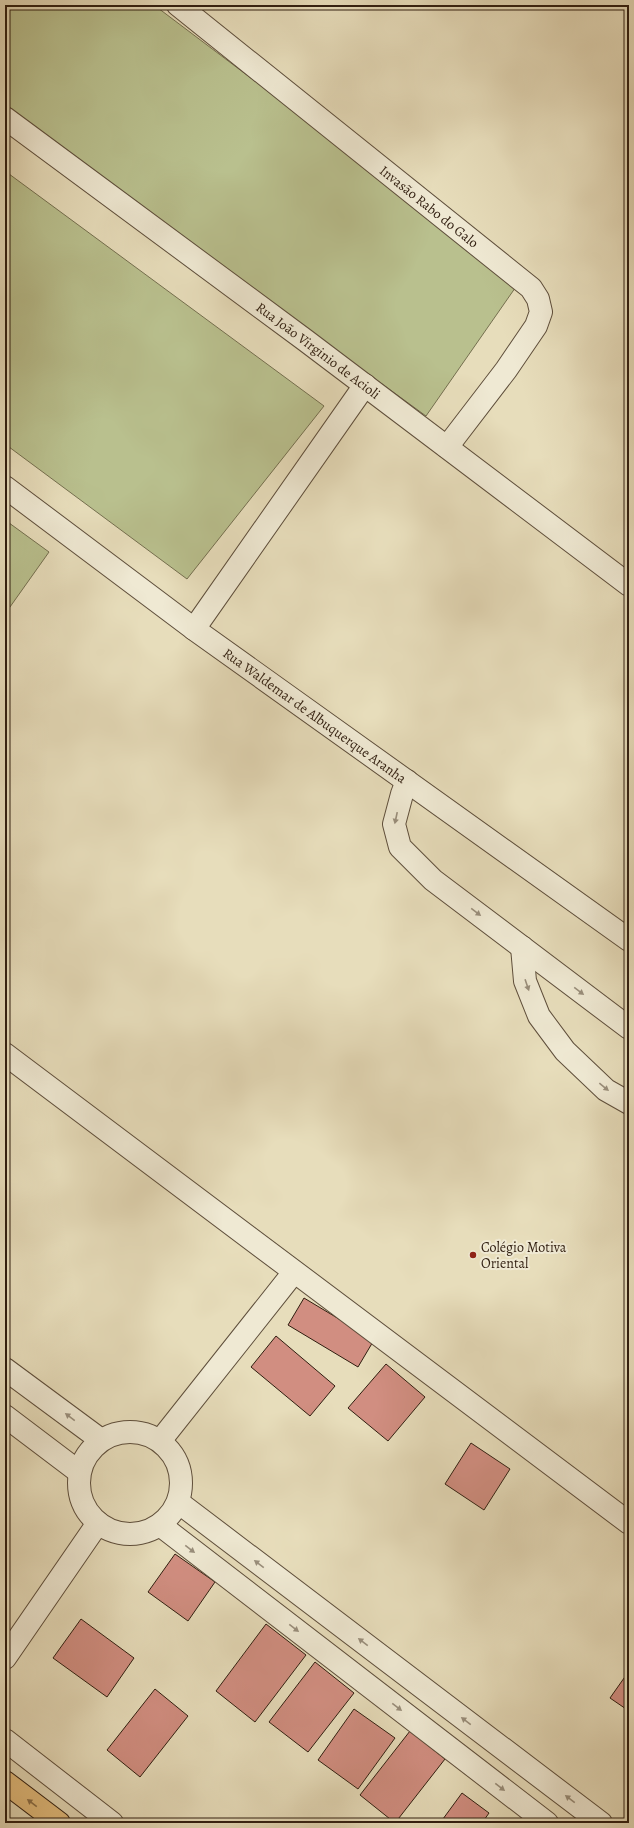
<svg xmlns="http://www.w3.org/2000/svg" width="634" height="1828" font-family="Alegreya,serif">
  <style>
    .green { fill: #b9c08e; stroke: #746f4f }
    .building { fill: #d18e81; stroke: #301e10 }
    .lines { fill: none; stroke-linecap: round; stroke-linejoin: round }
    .minor-casing { stroke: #5e4e3b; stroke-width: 24 }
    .major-casing { stroke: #301e10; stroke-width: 24 }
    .minor { stroke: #efe9d3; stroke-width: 22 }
    .major { stroke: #e4be7e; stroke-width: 22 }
    .oneway { fill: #998e7b }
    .oneway2 { fill: #8a6e47 }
    .poi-dot { fill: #8f2418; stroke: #efe9d3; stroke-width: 1.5 }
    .labels { text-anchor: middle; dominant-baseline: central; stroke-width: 4; stroke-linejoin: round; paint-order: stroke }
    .street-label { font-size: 14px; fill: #301e10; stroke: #efe9d3 }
    .poi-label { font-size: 14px; fill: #301e10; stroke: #efe9d3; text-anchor: start }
  </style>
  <rect width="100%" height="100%" fill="#e7ddbb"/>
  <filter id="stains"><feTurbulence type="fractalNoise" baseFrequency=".005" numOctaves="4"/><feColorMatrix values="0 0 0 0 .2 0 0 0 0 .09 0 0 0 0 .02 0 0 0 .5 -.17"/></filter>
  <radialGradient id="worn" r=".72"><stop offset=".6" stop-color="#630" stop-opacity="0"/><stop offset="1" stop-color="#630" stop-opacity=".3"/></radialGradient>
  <g class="green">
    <path d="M 5,5 L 154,5 L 520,281 L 426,416 L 5,109 Z"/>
    <path d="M 5,171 L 324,406 L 187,579 L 5,444 Z"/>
    <path d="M 5,520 L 49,552 L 5,614 Z"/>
  </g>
  <g class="building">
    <path d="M 304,1298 L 374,1340 L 358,1367 L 288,1325 Z"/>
    <path d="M 276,1336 L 335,1386 L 310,1416 L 251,1367 Z"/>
    <path d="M 386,1364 L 425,1397 L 388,1441 L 348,1408 Z"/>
    <path d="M 471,1443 L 510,1469 L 484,1510 L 445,1484 Z"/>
    <path d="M 175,1554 L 215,1582 L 188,1621 L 148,1592 Z"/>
    <path d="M 81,1619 L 134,1658 L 107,1697 L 53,1658 Z"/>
    <path d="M 266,1624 L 306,1655 L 255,1722 L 216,1691 Z"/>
    <path d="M 315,1662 L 354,1693 L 308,1752 L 269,1722 Z"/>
    <path d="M 629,1671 L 629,1711 L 610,1698 Z"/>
    <path d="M 155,1689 L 188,1716 L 140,1777 L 107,1750 Z"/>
    <path d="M 354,1709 L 395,1738 L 358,1789 L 318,1760 Z"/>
    <path d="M 410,1731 L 445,1759 L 395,1823 L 360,1795 Z"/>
    <path d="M 462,1793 L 489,1813 L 482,1823 L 440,1823 Z"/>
  </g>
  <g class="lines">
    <g class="minor-casing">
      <g id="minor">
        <path id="s1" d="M 178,5 L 531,288 L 538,299 L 541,312 L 536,326 L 506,370 L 447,447"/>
        <path id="s2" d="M 5,118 L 305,340 L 629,585"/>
        <path id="s3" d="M 5,487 L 194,629 L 629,940"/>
        <path d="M 194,629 L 365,385"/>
        <path d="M 407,781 L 402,794 L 394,824 L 400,847 L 433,880 L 629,1028"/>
        <path d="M 522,947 L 525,981 L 539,1016 L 565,1051 L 606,1090 L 629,1103"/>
        <path d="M 5,1054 L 629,1523"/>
        <path d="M 5,1369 L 101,1440"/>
        <path d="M 5,1416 L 79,1472"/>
        <circle cx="130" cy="1483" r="51"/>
        <path d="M 160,1441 L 294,1272"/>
        <path d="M 178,1502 L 601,1823"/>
        <path d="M 160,1525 L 547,1823"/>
        <path d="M 5,1658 L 98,1523"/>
        <path d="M 5,1740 L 112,1823"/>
      </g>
    </g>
    <g class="major-casing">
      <path id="major" d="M 5,1782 L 59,1823"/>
    </g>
    <use href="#minor" class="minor"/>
    <use href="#major" class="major"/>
  </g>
  <defs><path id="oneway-solid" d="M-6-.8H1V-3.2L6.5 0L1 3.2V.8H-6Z"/></defs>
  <g class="oneway">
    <use href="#oneway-solid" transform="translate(396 818) rotate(102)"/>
    <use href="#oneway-solid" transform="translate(476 912) rotate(37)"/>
    <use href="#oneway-solid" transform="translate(527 985) rotate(71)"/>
    <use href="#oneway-solid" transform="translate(579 991) rotate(37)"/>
    <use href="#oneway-solid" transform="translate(604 1087) rotate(39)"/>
    <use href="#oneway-solid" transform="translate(70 1417) rotate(-143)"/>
    <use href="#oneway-solid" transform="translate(190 1549) rotate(38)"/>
    <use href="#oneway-solid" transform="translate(259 1564) rotate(-143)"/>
    <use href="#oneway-solid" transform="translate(294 1628) rotate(38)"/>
    <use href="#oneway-solid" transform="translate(363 1642) rotate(-143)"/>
    <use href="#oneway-solid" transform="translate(397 1707) rotate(38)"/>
    <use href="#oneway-solid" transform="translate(466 1721) rotate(-143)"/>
    <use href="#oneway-solid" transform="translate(500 1787) rotate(38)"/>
    <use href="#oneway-solid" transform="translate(570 1799) rotate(-143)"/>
  </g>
  <use class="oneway2" href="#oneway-solid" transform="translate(32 1803) rotate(-143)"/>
  <circle class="poi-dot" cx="473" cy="1255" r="4"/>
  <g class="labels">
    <g class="street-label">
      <text stroke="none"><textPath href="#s1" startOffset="322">Invasão Rabo do Galo</textPath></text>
      <text stroke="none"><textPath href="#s2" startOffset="390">Rua João Virginio de Acioli</textPath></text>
      <text stroke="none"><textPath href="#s3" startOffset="385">Rua Waldemar de Albuquerque Aranha</textPath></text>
    </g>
    <g class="poi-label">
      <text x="481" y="1247">Colégio Motiva<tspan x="481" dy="16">Oriental</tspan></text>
    </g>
  </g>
  <rect width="634" height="1828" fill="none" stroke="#e7ddbb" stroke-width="20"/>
  <rect x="6" y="6" width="622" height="1816" fill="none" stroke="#301e10" stroke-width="2"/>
  <rect x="10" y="10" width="614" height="1808" fill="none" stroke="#301e10"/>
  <rect width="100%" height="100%" filter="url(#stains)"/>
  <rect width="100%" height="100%" fill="url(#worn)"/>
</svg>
